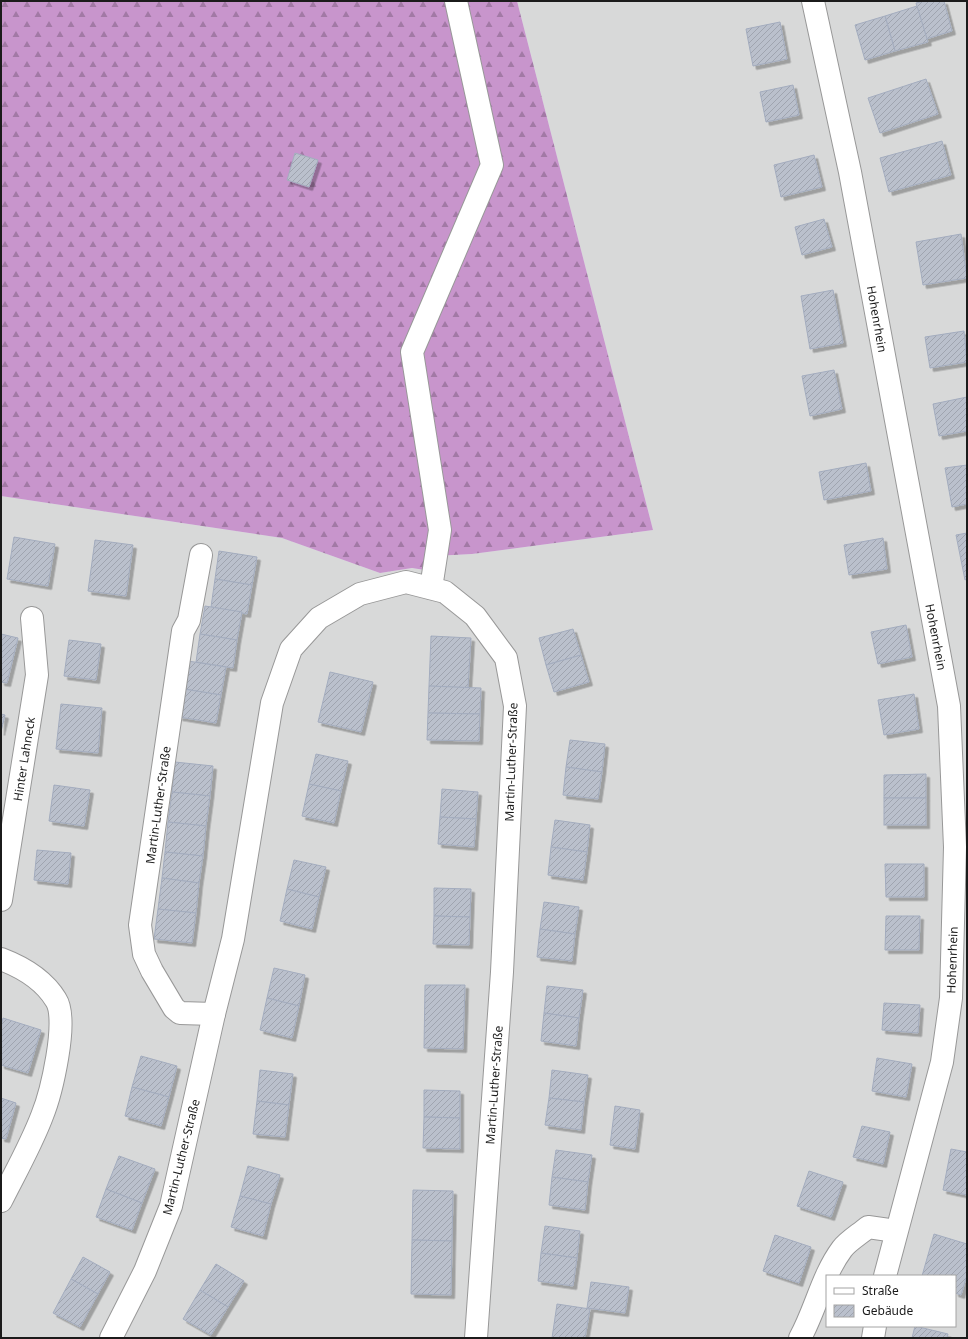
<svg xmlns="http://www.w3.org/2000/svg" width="968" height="1339" font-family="'Noto Sans',sans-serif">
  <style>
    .residential { fill: #d8d9d9; fill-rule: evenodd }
    .forest { fill: url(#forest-firs) }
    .building { fill: url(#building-hatch); stroke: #a3acbe; filter: url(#shadow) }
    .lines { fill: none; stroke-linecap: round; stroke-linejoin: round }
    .minor-casing { stroke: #989898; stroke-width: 24 }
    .minor { stroke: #fff; stroke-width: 22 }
    .labels { text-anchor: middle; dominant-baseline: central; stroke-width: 4; stroke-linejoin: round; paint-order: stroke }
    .street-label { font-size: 12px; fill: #1b1b1b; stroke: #fff }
  </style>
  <defs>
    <pattern id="forest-firs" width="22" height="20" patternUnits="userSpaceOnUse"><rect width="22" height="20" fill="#c895cc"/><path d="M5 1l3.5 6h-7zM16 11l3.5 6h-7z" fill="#a279a5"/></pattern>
    <pattern id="building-hatch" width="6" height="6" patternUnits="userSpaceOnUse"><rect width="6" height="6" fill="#bac0cc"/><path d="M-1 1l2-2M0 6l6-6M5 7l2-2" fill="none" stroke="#9fa4af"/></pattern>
    <filter id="shadow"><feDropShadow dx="3.5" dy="3.5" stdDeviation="0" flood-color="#0004"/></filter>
  </defs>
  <rect width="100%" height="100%" fill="#e0e1ed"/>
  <path class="residential" d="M 517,1 L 967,1 L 967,1338 L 1,1338 L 1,496 L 282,538 L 380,573 L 412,568 L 431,571 L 434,556 L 472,554 L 653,530 ZM 827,1276 L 955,1276 L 955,1326 L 827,1326 Z"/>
  <path class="forest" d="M 1,1 L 517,1 L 653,530 L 472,554 L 434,556 L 431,571 L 412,568 L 380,573 L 282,538 L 1,496 Z"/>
  <g class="building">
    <path d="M 924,1 L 944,1 L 952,31 L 926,39 L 916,3 Z"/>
    <path d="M 917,6 L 928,42 L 895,51 L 885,16 Z"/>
    <path d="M 885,16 L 895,51 L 865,60 L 855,25 Z"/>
    <path d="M 780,22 L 787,59 L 753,66 L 746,29 Z"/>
    <path d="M 926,79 L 938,114 L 880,133 L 868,98 Z"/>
    <path d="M 793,85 L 799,115 L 766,122 L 760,92 Z"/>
    <path d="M 942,141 L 951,175 L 889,192 L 880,158 Z"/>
    <path d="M 295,153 L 318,160 L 309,187 L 287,180 Z"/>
    <path d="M 814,155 L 822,187 L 781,197 L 774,165 Z"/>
    <path d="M 824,219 L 832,247 L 802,255 L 795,227 Z"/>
    <path d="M 961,234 L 967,278 L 923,285 L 916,242 Z"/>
    <path d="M 833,290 L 843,343 L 810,349 L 801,296 Z"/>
    <path d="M 964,331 L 967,362 L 930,368 L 925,337 Z"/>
    <path d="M 834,370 L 842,409 L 810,416 L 802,376 Z"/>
    <path d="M 967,397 L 967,431 L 939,436 L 933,404 Z"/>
    <path d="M 866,463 L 871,491 L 824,500 L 819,472 Z"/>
    <path d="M 967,465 L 967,504 L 952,507 L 945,468 Z"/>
    <path d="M 967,533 L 967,579 L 965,580 L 956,535 Z"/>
    <path d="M 14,537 L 55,544 L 48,586 L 7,579 Z"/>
    <path d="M 883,538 L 887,569 L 849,575 L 844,545 Z"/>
    <path d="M 95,540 L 133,545 L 126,596 L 88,591 Z"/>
    <path d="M 219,551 L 257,557 L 252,585 L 215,579 Z"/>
    <path d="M 215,579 L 252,585 L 247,614 L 211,607 Z"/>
    <path d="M 205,606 L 242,612 L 237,640 L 200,634 Z"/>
    <path d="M 906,625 L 912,657 L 878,664 L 871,632 Z"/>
    <path d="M 573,629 L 581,655 L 546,665 L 539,638 Z"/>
    <path d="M 1,634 L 18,638 L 7,683 L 1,682 Z"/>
    <path d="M 200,634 L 237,640 L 233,668 L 196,662 Z"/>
    <path d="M 431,636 L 471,638 L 468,688 L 429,686 Z"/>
    <path d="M 69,640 L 101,644 L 96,680 L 64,676 Z"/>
    <path d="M 581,655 L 589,682 L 554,692 L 546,665 Z"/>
    <path d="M 188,661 L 226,667 L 221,695 L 184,689 Z"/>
    <path d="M 330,672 L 373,682 L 361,732 L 318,722 Z"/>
    <path d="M 429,686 L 481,688 L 480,714 L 428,713 Z"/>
    <path d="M 184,689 L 221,695 L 216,723 L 179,717 Z"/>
    <path d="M 914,694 L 919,729 L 884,735 L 878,700 Z"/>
    <path d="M 61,704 L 102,708 L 98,753 L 56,749 Z"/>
    <path d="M 428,713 L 480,714 L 479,741 L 427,740 Z"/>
    <path d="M 1,714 L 5,715 L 1,732 Z"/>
    <path d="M 570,740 L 605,744 L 602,772 L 566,767 Z"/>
    <path d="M 316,754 L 348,761 L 341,791 L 309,784 Z"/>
    <path d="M 175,762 L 213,766 L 210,796 L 172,792 Z"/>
    <path d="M 566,767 L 602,772 L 598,799 L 563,795 Z"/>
    <path d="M 926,774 L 926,798 L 884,798 L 884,775 Z"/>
    <path d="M 309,784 L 341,791 L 334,823 L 302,816 Z"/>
    <path d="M 54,785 L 90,790 L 84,826 L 49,821 Z"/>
    <path d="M 442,789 L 478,792 L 476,819 L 440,817 Z"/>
    <path d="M 172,792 L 210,796 L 206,826 L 168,822 Z"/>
    <rect x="884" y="798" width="42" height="27"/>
    <path d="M 440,817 L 476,819 L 474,847 L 438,844 Z"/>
    <path d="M 555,820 L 590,825 L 587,852 L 551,847 Z"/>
    <path d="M 168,822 L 206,826 L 203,856 L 165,852 Z"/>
    <path d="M 551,847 L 587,852 L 583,880 L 548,875 Z"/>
    <path d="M 37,850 L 71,853 L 68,884 L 34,880 Z"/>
    <path d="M 165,852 L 203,856 L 199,883 L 162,878 Z"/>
    <path d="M 294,860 L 326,867 L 319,897 L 287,889 Z"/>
    <path d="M 885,864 L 924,864 L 924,897 L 886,897 Z"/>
    <path d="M 162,878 L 199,883 L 196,913 L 158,909 Z"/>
    <path d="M 434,888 L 471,889 L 470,917 L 434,916 Z"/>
    <path d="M 287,889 L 319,897 L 312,929 L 280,921 Z"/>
    <path d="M 544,902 L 579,907 L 575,934 L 540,929 Z"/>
    <path d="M 158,909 L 196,913 L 192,943 L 154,939 Z"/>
    <path d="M 434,916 L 470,917 L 469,945 L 433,944 Z"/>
    <path d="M 886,916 L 920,916 L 919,950 L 885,950 Z"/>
    <path d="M 540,929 L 575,934 L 572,961 L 537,957 Z"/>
    <path d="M 274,968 L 305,975 L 299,1006 L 267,998 Z"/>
    <path d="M 425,985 L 465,985 L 463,1049 L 424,1048 Z"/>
    <path d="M 547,986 L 583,990 L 579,1018 L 544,1013 Z"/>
    <path d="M 267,998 L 299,1006 L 292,1038 L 260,1030 Z"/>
    <path d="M 884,1003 L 920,1005 L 918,1033 L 882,1030 Z"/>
    <path d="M 544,1013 L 579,1018 L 576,1046 L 541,1041 Z"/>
    <path d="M 3,1018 L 41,1030 L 28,1073 L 1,1065 L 1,1026 Z"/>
    <path d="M 141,1056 L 177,1066 L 169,1097 L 132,1087 Z"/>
    <path d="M 877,1058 L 912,1064 L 906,1097 L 872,1091 Z"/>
    <path d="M 260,1070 L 293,1074 L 289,1105 L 257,1101 Z"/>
    <path d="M 552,1070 L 588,1075 L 584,1102 L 549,1098 Z"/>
    <path d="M 132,1087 L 169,1097 L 161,1126 L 125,1116 Z"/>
    <path d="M 424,1090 L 460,1091 L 460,1118 L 424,1117 Z"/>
    <path d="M 1,1098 L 16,1103 L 6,1139 L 1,1138 Z"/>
    <path d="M 549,1098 L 584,1102 L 581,1130 L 545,1125 Z"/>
    <path d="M 257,1101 L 289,1105 L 285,1137 L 253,1134 Z"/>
    <path d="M 615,1106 L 640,1110 L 635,1149 L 610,1145 Z"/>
    <path d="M 424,1117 L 460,1118 L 460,1149 L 423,1148 Z"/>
    <path d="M 862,1126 L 890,1132 L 883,1164 L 853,1157 Z"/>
    <path d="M 951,1149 L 967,1152 L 967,1195 L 943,1190 Z"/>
    <path d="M 556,1150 L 592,1155 L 588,1182 L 552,1177 Z"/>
    <path d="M 119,1156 L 155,1169 L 142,1203 L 106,1189 Z"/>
    <path d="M 248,1166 L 280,1175 L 271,1204 L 240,1196 Z"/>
    <path d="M 809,1171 L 843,1182 L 831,1217 L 797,1206 Z"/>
    <path d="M 552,1177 L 588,1182 L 585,1210 L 549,1205 Z"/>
    <path d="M 106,1189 L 142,1203 L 132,1230 L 96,1217 Z"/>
    <path d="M 413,1190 L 453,1191 L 452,1241 L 412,1240 Z"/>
    <path d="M 240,1196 L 271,1204 L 263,1236 L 231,1227 Z"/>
    <path d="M 545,1226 L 580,1231 L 577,1258 L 541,1253 Z"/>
    <path d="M 934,1234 L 967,1244 L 967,1275 L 961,1295 L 955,1293 L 955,1276 L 922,1276 Z"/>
    <path d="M 775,1235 L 811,1247 L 799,1283 L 763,1271 Z"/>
    <path d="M 412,1240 L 452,1241 L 451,1295 L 411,1294 Z"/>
    <path d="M 541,1253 L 577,1258 L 573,1286 L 538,1281 Z"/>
    <path d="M 83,1257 L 110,1272 L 98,1294 L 71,1279 Z"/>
    <path d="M 216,1264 L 244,1281 L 228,1307 L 200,1290 Z"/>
    <path d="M 71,1279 L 98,1294 L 80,1327 L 53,1313 Z"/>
    <path d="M 591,1282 L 629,1287 L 625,1313 L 587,1308 Z"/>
    <path d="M 200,1290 L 228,1307 L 211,1335 L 183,1319 Z"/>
    <path d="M 557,1304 L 590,1309 L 585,1338 L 552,1338 Z"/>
    <path d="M 915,1326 L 948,1334 L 947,1338 L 912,1338 Z"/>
  </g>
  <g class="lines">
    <g class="minor-casing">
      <g id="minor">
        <path d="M 813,1 L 850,172 L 949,706 L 955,847 L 951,998 L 942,1062 L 885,1276"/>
        <path d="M 201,555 L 189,620 L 183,631 L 140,925 L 144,954 L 152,971 L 174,1008 L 180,1013 L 214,1014"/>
        <path d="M 431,588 L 440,530 L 412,352 L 492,165 L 456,1"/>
        <path d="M 1,900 L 37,675 L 32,618"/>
        <path d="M 1,959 C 22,967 44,980 56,1000 C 69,1020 51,1094 42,1116 C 31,1145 15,1173 1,1201"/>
        <path d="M 111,1338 L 145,1271 L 171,1206 L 214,1014 L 233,939 L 272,703 L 291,649 L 319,618 L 360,594 L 406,582 L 445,592 L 475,616 L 506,658 L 515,706 L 502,972 L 476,1338"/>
        <path d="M 800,1338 C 816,1309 822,1276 842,1249 C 848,1241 860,1234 868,1227 L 896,1231"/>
        <path d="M 873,1338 L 875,1326"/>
      </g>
    </g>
    <use href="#minor" class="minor"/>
  </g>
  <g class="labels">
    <g class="street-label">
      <text transform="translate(877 319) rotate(80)">Hohenrhein</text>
      <text transform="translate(936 637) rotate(79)">Hohenrhein</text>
      <text transform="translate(24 759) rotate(-81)">Hinter Lahneck</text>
      <text transform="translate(511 762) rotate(-88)">Martin-Luther-Straße</text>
      <text transform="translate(158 805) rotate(-82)">Martin-Luther-Straße</text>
      <text transform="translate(952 960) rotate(-88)">Hohenrhein</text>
      <text transform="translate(494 1085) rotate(-86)">Martin-Luther-Straße</text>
      <text transform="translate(181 1157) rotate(-76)">Martin-Luther-Straße</text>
    </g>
  </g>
  <rect width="968" height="1339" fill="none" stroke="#1b1b1b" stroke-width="4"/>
  <rect x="826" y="1275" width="130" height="52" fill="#ffffff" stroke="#a4a4a4"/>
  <rect x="834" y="1288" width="20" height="6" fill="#ffffff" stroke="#a4a4a4"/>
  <text x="862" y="1295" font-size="12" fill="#1b1b1b">Straße</text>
  <rect x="834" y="1305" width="20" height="12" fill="url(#building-hatch)" stroke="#a4a4a4"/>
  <text x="862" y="1315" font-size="12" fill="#1b1b1b">Gebäude</text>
</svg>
